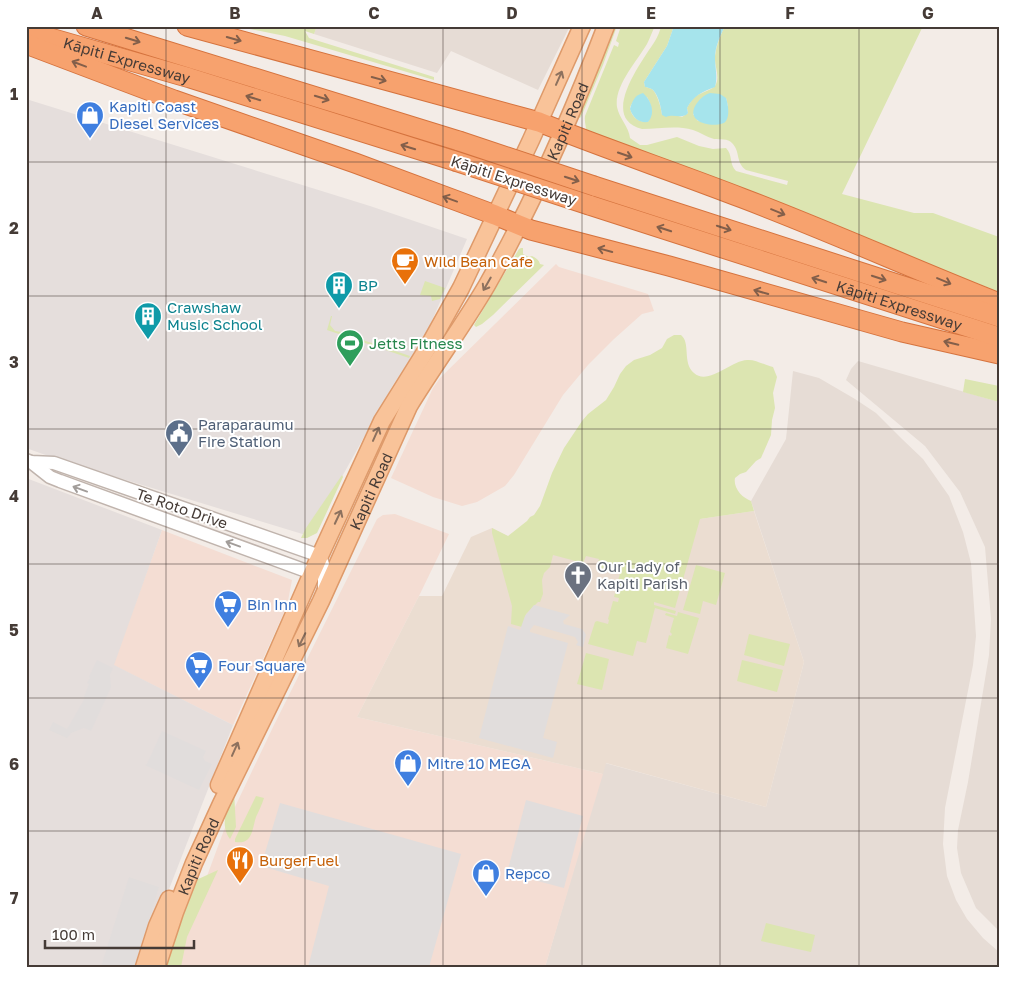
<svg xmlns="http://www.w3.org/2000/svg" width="1025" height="993" font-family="'Golos Text',sans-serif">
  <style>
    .residential { fill: #e6dcd5 }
    .commercial { fill: #f4ddd3 }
    .industrial { fill: #e5dedc }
    .education { fill: #ebddd1 }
    .green { fill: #dce5b1; fill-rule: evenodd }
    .parking { fill: #e1dddc }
    .water { fill: #a6e4ec }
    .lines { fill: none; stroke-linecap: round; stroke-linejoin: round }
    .minor-casing { stroke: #c0b4ad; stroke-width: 15 }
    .major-casing { stroke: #de9a6a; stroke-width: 19 }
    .highway-casing { stroke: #d5733e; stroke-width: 21 }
    .minor { stroke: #fff; stroke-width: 12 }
    .major { stroke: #f9c399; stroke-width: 16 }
    .highway { stroke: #f7a26e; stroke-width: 19 }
    .highway-bridge-casing { stroke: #d5733e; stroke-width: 21; stroke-linecap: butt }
    .highway-bridge { stroke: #f7a26e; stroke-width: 19 }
    .oneway { stroke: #835f4a }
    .oneway2 { stroke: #8d715e }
    .oneway3 { stroke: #a29d9a }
    .grid { fill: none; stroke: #453b36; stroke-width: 1; stroke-opacity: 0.55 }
    .labels { text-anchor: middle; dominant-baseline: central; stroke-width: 4; stroke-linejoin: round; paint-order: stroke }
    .street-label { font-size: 15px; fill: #453b36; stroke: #fff }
    .shop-label { font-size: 15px; fill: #366cbe; stroke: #fff; text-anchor: start }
    .food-label { font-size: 15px; fill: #c56008; stroke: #fff; text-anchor: start }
    .culture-label { font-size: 15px; fill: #0d838f; stroke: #fff; text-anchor: start }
    .leisure-label { font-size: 15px; fill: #27864d; stroke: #fff; text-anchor: start }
    .service-label { font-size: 15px; fill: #4e5e75; stroke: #fff; text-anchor: start }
    .worship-label { font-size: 15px; fill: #5b616d; stroke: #fff; text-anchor: start }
    .neatline { fill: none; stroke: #453b36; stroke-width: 2 }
    .grid-label { font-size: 16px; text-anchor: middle; font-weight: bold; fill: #453b36 }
  </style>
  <rect width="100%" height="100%" fill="#f3ece7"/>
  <g class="residential">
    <path d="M 317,26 L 570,26 L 538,90 L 451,51 L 437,73 L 314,34 Z"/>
    <path d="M 858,361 L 999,402 L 999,931 L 976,908 L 961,873 L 957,848 L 958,830 L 968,782 L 989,655 L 991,619 L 985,547 L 960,492 L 925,446 L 846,380 L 851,369 Z"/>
    <path d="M 793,371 L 819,378 L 855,399 L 876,413 L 902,439 L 923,459 L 949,496 L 963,532 L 971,563 L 976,636 L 973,665 L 945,808 L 943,844 L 947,876 L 956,900 L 967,919 L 983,938 L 999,952 L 999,967 L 545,967 L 605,763 L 766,807 L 804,662 L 751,501 L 786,439 Z"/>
  </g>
  <g class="commercial">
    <path d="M 556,264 L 559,267 L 648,294 L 654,311 L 642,314 L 614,339 L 588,365 L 563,395 L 514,475 L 505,486 L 477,502 L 462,506 L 433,497 L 391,478 L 433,388 L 440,378 Z"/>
    <path d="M 395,514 L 449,534 L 419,596 L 357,717 L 603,774 L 545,967 L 176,967 L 183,941 L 224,830 L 274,725 L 377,519 L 383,515 Z"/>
    <path d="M 162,530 L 292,580 L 287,606 L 233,725 L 113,665 Z"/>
  </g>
  <g class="industrial">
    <path d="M 26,99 L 370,206 L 467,239 L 425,337 L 393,385 L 309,536 L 54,458 L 26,448 Z"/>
    <path d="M 26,478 L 162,530 L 114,665 L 233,725 L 164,902 L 142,967 L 26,967 Z"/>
  </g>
  <path class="education" d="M 754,511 L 804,662 L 766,807 L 606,763 L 603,774 L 357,717 L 419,596 L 442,596 L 471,537 L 492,528 L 525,545 Z"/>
  <g class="green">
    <path d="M 235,26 L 317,26 L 314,34 L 305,31 L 309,38 L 434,77 L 434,80 L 285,36 Z"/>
    <path d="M 614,26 L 617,26 L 603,65 L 581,117 L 578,119 Z"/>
    <path d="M 621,26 L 655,26 C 652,32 650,38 647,44 C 637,61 614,86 617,107 C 619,118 629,127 630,138 L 640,145 L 647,145 L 677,137 L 699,146 L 713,149 L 726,148 C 733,155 729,164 736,171 L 787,185 L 788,181 L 746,170 C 735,162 741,152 732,143 C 728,138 720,140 714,139 C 706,137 700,132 693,130 C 676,125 659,129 642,129 C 598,118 643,60 655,41 C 658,36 660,31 661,26 L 674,26 L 667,46 L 644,82 L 645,87 C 647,87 652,89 653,90 C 658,96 661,108 662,115 L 675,115 L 682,117 L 688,113 L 687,108 C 689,104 692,99 696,96 C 702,92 715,89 716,84 C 720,76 714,65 715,56 C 716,46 720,36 725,26 L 923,26 L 842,194 L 914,213 L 933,213 L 999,237 L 999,292 C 936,268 874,240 812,215 C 742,187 671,162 600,137 L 586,135 C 587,128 584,122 585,116 L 614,45 L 618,47 L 619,43 L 616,41 ZM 647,97 C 653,108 652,111 648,122 C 639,122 631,118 630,107 L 633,102 ZM 726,98 L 728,106 L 698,121 L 693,114 Z"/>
    <path d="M 521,248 L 523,248 L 523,254 L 529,257 L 532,256 C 536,258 539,260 540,264 L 544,265 L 493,315 L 482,324 L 476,327 L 474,325 L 519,249 Z"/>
    <path d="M 425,281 L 445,288 L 440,299 L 432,301 L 431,296 L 420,295 Z"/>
    <path d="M 331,316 L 332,316 L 330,325 L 335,331 L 342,332 L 347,330 L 349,331 L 354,337 L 410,356 L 409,358 L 327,330 Z"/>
    <path d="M 674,335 L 681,335 C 691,343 682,363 694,373 C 708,386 730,361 747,360 C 755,359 764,365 773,367 L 777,377 L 773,393 L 775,408 L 772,420 L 771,435 L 761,458 L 756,461 L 746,472 L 740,474 L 735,478 C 733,488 742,498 751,501 L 754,511 L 700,519 L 675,608 L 654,602 L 654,605 L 676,611 L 675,614 L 655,608 L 646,643 L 637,641 L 633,656 L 588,644 L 595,622 L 597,621 L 608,624 L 609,620 L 608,619 L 613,601 L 618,602 L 619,598 L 614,597 L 620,573 L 597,567 L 599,559 L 586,556 L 583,563 L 553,555 L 550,567 L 544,573 L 542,580 L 543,594 L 540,602 L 538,602 L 526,614 L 522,627 L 511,624 L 512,606 L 492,533 L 492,528 L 508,536 L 527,521 L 530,517 L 534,515 L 540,506 L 552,473 L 564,448 L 582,421 L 588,414 L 606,400 L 614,387 L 620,374 L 626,366 L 634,360 L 650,355 L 662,348 L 667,339 Z"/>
    <path d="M 965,379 L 999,386 L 999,402 L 963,392 Z"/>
    <path d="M 342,475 L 343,477 L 317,533 L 307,538 L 301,538 L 306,528 Z"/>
    <path d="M 696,565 L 725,573 L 716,605 L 703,601 L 700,614 L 683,610 Z"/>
    <path d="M 678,612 L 699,618 L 688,654 L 666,648 L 669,635 L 671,636 L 672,634 L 670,632 L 674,618 L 665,615 L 666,613 L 677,616 Z"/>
    <path d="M 749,634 L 790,644 L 784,666 L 744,655 Z"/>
    <path d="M 586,653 L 609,659 L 602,690 L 577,684 Z"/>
    <path d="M 742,660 L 783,670 L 777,692 L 737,681 Z"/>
    <path d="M 234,791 L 236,827 L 230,839 C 219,824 228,806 234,791 Z"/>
    <path d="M 256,796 L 264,798 C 262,804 259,811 256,817 C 252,829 253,845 235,842 L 235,839 Z"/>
    <path d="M 218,870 L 187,937 L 181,967 L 165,967 L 194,881 Z"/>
    <path d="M 766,923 L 815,935 L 811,952 L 761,941 Z"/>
  </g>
  <g class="parking">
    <path d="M 534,605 L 570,615 L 563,621 L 564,624 L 582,629 L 585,633 L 586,635 L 583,647 L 576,645 L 578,642 L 575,637 L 534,625 L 530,630 L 530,632 L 568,643 L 543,738 L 557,742 L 553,758 L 479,738 L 508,626 L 520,630 L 525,616 Z"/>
    <path d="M 97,660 L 113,668 L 110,675 L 111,687 L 91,731 L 84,728 L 71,733 L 67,738 L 49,730 L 53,722 L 67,729 L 69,726 L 85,698 L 84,697 L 89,684 L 87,683 L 90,678 L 89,677 Z"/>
    <path d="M 162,731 L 206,751 L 203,757 L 205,761 L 212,764 L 199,790 L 145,765 L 147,764 Z"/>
    <path d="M 526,800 L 583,816 L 564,888 L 507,873 Z"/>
    <path d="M 280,803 L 461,854 L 429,967 L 308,967 L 329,886 L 261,866 Z"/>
    <path d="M 129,877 L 159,887 L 134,967 L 101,967 Z"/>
  </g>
  <g class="water">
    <path d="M 674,26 L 725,26 C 720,36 715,47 715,58 C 715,68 718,77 715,87 C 702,92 694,95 687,108 L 688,113 L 686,115 C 679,118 673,114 666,117 L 662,115 C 661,108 659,96 653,90 C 652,89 647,87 645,87 L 644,82 L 667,46 Z"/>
    <path d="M 643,93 C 651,100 656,113 648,122 C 639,123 633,118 630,109 C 632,101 635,95 643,93 Z"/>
    <path d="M 710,93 L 720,94 L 726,98 C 728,104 730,115 726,121 C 721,129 681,125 697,103 C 701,98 704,95 710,93 Z"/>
  </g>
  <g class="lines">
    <g class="minor-casing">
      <g id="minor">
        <path d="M 26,460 L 31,462 L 54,463 L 320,556 L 324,567 L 324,590"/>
        <path d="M 31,462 L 50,477 L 60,481 L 312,573 L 321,569"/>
      </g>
    </g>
    <g class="major-casing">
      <g id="major">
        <path d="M 219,785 L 312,573 L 382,421 L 427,349 L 461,288 L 531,140 L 582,26"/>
        <path d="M 144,967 L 157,926 L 169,899"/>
        <path id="s1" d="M 157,967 L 175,912 L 194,863 L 221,804 L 321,601 L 409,406 C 434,365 463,326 487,285 C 534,202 572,115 606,26"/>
      </g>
    </g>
    <g class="highway-casing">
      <g id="highway">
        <path d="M 86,26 L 459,141"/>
        <path d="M 187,26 L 539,122 C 606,149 675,172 742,198 C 829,231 913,269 999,303"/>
        <path id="s2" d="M 26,31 L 190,78 L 455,161"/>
        <path d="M 26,44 L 174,100 L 355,163 L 495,215 L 531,230 L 669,266 L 902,332 L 999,354"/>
        <path d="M 594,186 L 999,317"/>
        <path id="s3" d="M 589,205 L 999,337"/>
      </g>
    </g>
    <use href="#minor" class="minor"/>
    <use href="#major" class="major"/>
    <use href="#highway" class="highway"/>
    <g class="highway-bridge-casing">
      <g id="highway-bridge">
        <path d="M 459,141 L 594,186"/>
        <path d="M 455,161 L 589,205"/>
      </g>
    </g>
    <use href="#highway-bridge" class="highway-bridge"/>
  </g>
  <defs><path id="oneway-shaft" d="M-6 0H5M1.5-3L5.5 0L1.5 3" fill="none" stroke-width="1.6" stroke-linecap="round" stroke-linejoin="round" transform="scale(1.25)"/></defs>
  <g class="oneway">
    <use href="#oneway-shaft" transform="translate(234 39) rotate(16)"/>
    <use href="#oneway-shaft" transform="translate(133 40) rotate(17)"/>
    <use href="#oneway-shaft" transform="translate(79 64) rotate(-159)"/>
    <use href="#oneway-shaft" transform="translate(379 79) rotate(15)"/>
    <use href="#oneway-shaft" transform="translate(253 98) rotate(-163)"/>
    <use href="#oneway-shaft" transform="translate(322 98) rotate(17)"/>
    <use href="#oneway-shaft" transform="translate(408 147) rotate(-163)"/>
    <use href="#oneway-shaft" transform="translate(625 155) rotate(19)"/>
    <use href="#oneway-shaft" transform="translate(572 179) rotate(18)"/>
    <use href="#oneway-shaft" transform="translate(450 199) rotate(-160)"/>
    <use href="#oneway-shaft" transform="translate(778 212) rotate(22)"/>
    <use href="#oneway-shaft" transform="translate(724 228) rotate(18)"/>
    <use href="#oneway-shaft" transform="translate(664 229) rotate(-162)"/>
    <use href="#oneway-shaft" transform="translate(605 250) rotate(-165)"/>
    <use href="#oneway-shaft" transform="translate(879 278) rotate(18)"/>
    <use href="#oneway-shaft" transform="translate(819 280) rotate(-162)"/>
    <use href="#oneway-shaft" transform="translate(944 281) rotate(23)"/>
    <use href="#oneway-shaft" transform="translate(761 292) rotate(-164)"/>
    <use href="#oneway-shaft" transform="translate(951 343) rotate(-167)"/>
  </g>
  <g class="oneway2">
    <use href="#oneway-shaft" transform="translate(559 78) rotate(-66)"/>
    <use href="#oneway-shaft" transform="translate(487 284) rotate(120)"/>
    <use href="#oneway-shaft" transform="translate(376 434) rotate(-66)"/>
    <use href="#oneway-shaft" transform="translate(338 517) rotate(-65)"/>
    <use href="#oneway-shaft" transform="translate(302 640) rotate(116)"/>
    <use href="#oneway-shaft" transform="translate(235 749) rotate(-66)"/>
  </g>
  <g class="oneway3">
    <use href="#oneway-shaft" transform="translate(80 489) rotate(-160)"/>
    <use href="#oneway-shaft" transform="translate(233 544) rotate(-160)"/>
  </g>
  <path class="grid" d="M 166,26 L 166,967M 305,26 L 305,967M 443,26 L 443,967M 582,26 L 582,967M 720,26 L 720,967M 859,26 L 859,967M 26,162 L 999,162M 26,296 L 999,296M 26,429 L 999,429M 26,564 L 999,564M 26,698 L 999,698M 26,831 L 999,831"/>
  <defs>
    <g id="shop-pin" transform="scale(1.4375)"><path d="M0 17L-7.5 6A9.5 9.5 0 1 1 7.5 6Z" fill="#3f7fe0" stroke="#fff"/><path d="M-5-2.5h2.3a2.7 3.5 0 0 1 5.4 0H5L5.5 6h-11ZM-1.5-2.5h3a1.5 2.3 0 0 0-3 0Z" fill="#fff"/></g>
    <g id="cafe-pin" transform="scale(1.4375)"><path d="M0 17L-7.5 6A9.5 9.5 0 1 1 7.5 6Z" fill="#e8710a" stroke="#fff"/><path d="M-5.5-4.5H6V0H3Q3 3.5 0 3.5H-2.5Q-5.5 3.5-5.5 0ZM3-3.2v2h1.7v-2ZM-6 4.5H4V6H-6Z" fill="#fff"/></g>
    <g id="building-pin" transform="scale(1.4375)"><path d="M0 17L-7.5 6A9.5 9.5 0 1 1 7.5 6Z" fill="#0f9aa8" stroke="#fff"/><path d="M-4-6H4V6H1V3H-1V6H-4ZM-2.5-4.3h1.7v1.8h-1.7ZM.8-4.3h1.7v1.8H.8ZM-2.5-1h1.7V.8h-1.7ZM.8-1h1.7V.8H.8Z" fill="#fff"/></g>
    <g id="stadium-pin" transform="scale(1.4375)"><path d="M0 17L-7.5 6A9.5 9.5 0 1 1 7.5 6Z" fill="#2e9e5b" stroke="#fff"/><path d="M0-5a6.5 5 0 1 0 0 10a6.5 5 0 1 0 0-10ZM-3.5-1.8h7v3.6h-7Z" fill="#fff"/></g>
    <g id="civic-pin" transform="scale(1.4375)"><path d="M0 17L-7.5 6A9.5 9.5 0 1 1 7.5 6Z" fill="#5c6f8a" stroke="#fff"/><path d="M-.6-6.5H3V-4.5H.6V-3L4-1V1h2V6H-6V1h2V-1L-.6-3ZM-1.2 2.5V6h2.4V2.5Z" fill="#fff"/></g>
    <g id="church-pin" transform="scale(1.4375)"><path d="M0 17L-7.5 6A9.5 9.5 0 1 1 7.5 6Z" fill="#6b7280" stroke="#fff"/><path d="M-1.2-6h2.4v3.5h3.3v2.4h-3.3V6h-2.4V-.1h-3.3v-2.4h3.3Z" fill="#fff"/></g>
    <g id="supermarket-pin" transform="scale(1.4375)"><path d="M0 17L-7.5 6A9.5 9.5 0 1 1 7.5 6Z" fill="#3f7fe0" stroke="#fff"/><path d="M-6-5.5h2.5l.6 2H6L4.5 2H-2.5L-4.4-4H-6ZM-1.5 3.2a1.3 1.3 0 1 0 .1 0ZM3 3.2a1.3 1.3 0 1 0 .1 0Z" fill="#fff"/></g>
    <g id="restaurant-pin" transform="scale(1.4375)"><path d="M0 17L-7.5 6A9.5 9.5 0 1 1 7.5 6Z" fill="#e8710a" stroke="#fff"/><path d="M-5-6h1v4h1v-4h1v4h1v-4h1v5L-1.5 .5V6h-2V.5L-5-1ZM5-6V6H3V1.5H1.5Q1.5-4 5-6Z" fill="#fff"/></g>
  </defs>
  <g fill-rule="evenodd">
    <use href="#shop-pin" x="90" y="115"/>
    <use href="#cafe-pin" x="405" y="261"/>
    <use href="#building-pin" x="339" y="285"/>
    <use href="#building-pin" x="148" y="316"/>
    <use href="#stadium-pin" x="350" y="343"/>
    <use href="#civic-pin" x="179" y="433"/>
    <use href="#church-pin" x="578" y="575"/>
    <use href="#supermarket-pin" x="228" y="604"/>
    <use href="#supermarket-pin" x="199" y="665"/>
    <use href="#shop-pin" x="408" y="763"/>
    <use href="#restaurant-pin" x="240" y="860"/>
    <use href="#shop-pin" x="486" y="873"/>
  </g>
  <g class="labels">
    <g class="street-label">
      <text stroke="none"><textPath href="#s2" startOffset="105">Kāpiti Expressway</textPath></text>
      <text stroke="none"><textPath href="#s1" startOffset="942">Kapiti Road</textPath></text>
      <text transform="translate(514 180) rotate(18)">Kāpiti Expressway</text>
      <text stroke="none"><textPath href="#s3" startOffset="326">Kāpiti Expressway</textPath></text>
      <text stroke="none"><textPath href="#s1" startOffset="522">Kapiti Road</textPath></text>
      <text transform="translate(182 508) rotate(19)">Te Roto Drive</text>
      <text stroke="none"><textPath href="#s1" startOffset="118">Kapiti Road</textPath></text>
    </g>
    <g class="shop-label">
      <text x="109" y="106">Kapiti Coast<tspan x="109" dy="17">Diesel Services</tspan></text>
      <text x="247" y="604">Bin Inn</text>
      <text x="218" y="665">Four Square</text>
      <text x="427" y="763">Mitre 10 MEGA</text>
      <text x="505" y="873">Repco</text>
    </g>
    <g class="food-label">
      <text x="424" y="261">Wild Bean Cafe</text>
      <text x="259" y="860">BurgerFuel</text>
    </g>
    <g class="culture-label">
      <text x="358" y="285">BP</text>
      <text x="167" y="307">Crawshaw<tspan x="167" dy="17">Music School</tspan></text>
    </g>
    <g class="leisure-label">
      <text x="369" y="343">Jetts Fitness</text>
    </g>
    <g class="service-label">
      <text x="198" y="424">Paraparaumu<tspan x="198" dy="17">Fire Station</tspan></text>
    </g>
    <g class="worship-label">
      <text x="597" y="566">Our Lady of<tspan x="597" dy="17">Kapiti Parish</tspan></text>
    </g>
  </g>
  <rect width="1025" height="993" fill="none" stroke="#ffffff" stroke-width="55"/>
  <path d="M45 940v8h149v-8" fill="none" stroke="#453b36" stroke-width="2.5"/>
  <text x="52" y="940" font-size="15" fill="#453b36" stroke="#ffffff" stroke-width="4" paint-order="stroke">100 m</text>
  <rect x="28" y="28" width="970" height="938" class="neatline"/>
  <g class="grid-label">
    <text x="97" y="19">A</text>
    <text x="235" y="19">B</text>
    <text x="374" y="19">C</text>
    <text x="512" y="19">D</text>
    <text x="651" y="19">E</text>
    <text x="790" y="19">F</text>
    <text x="928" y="19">G</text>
    <text x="14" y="100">1</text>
    <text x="14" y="234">2</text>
    <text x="14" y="368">3</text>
    <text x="14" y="502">4</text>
    <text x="14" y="636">5</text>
    <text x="14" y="770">6</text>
    <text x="14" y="904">7</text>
  </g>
</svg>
